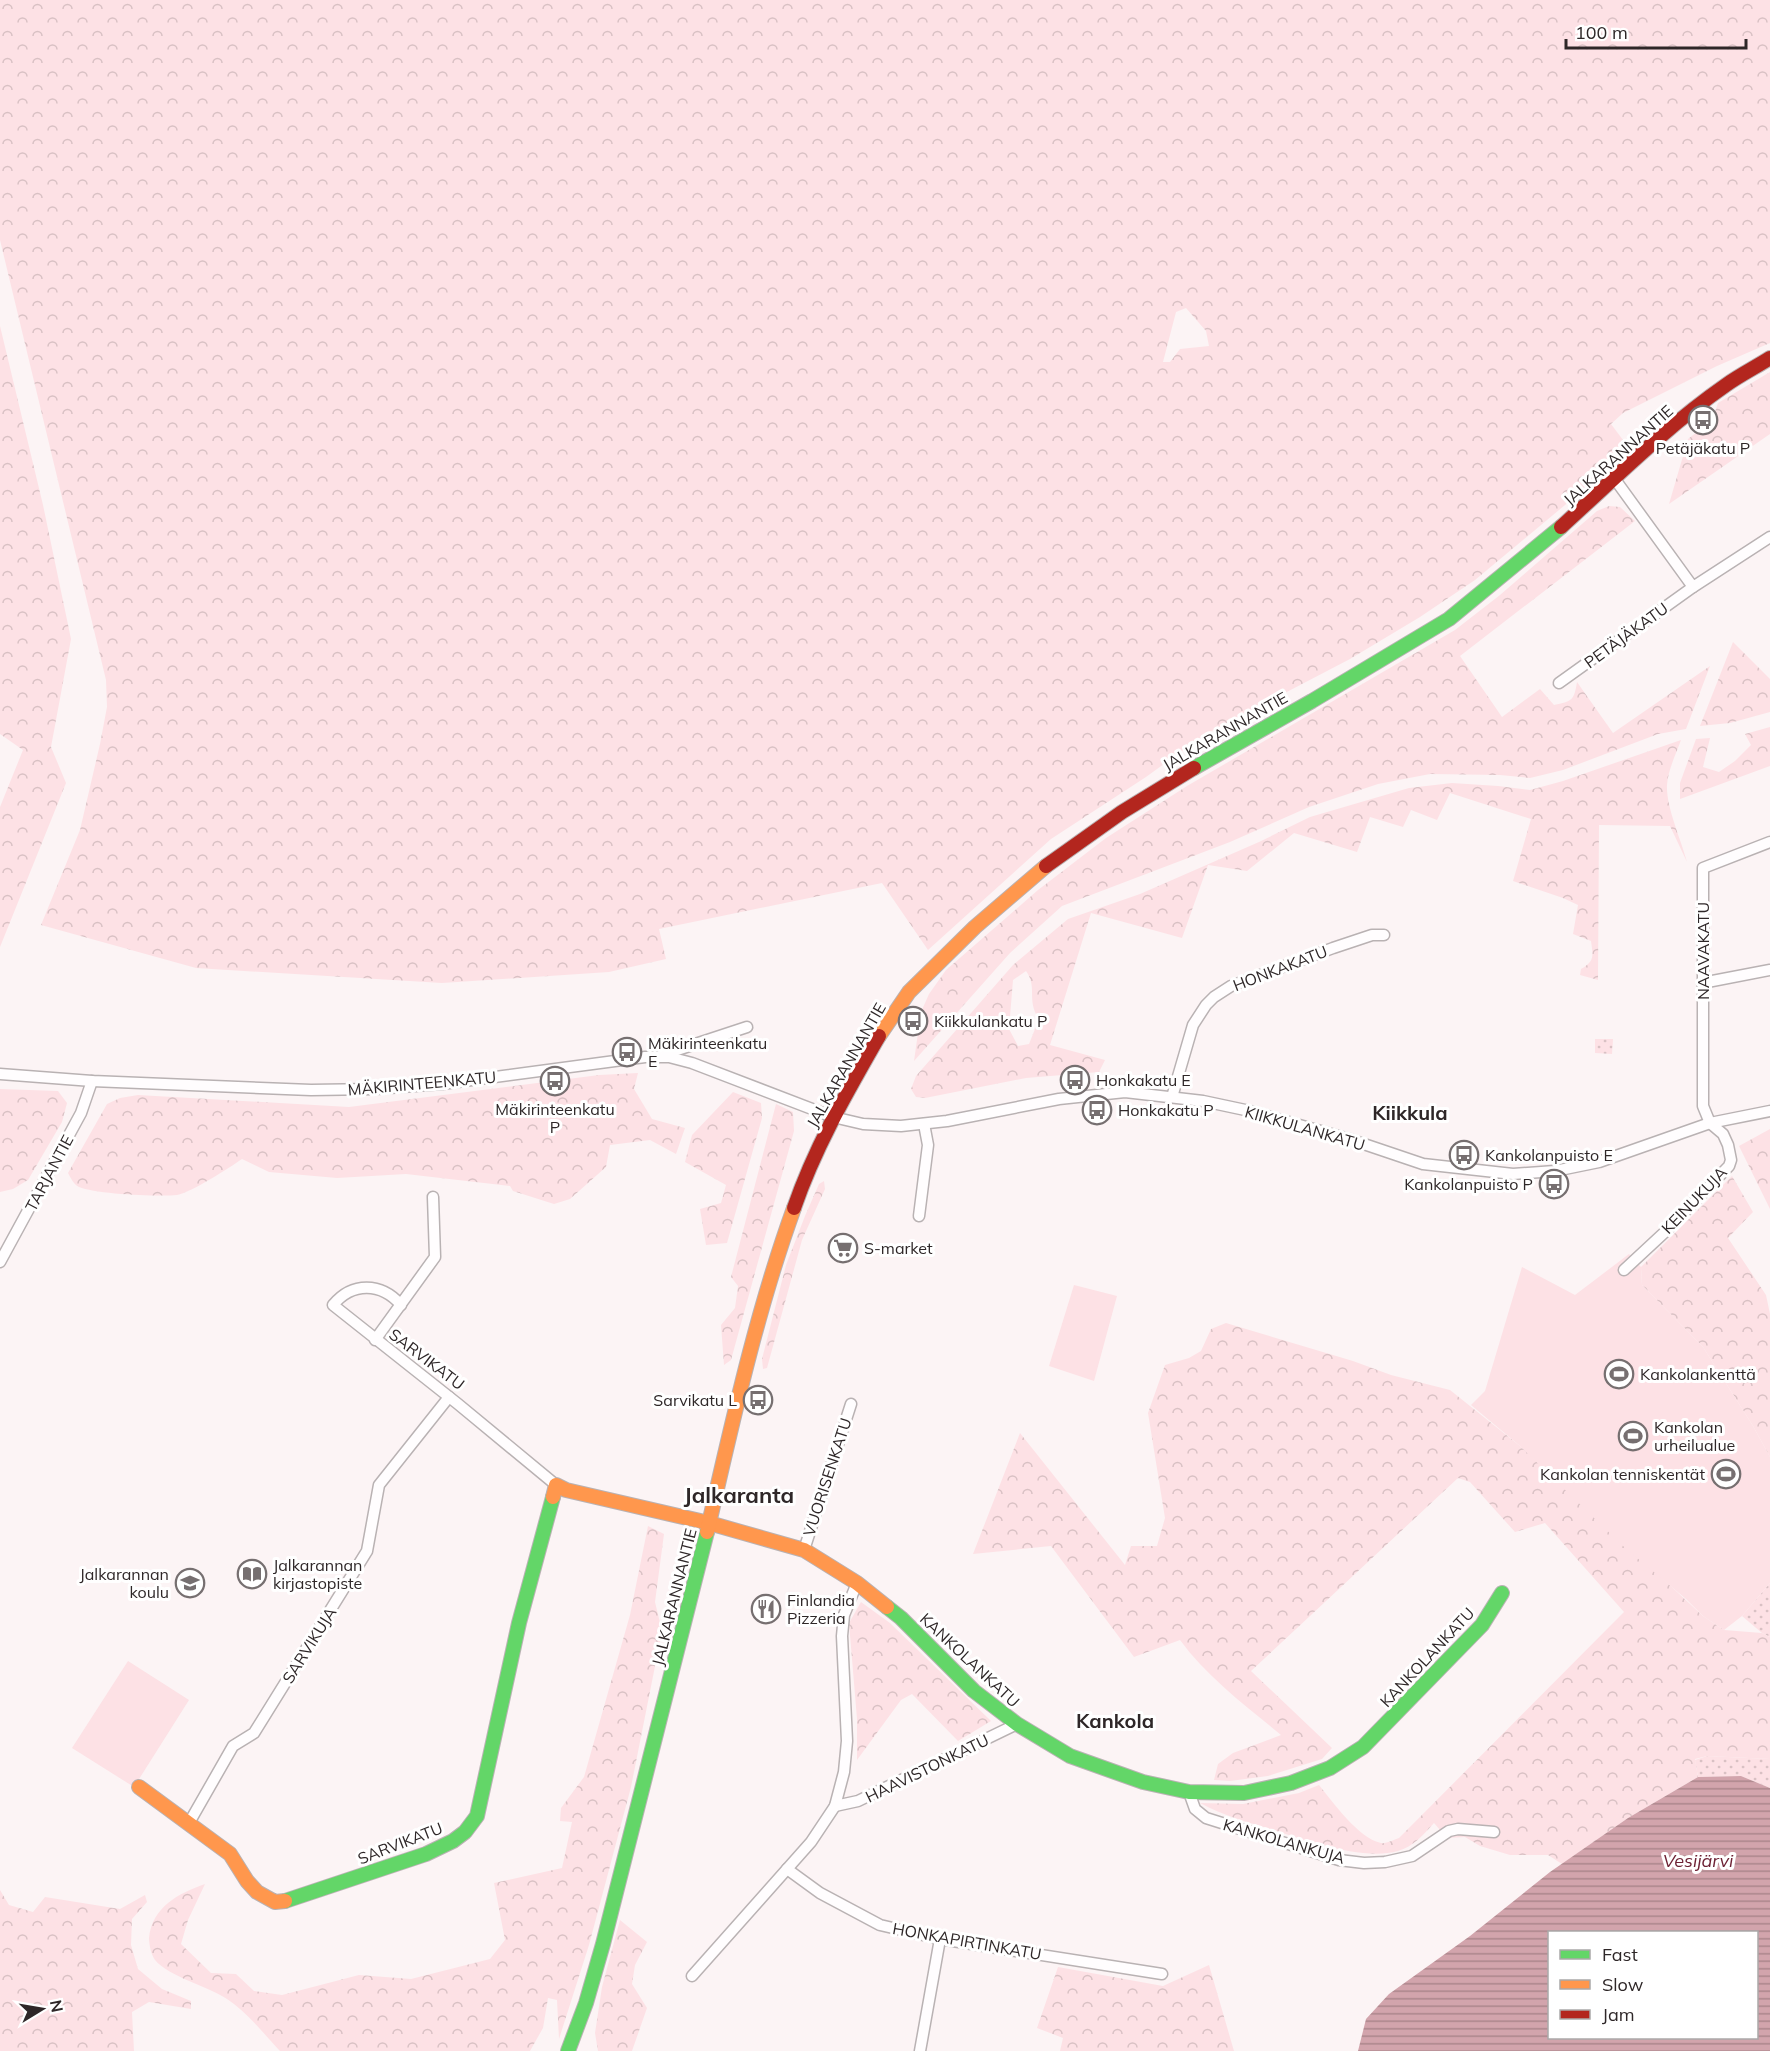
<svg xmlns="http://www.w3.org/2000/svg" width="1770" height="2051" font-family="Mulish,sans-serif">
  <style>
    .grass { fill: url(#grass-dots) }
    .forest { fill: url(#forest-crowns); fill-rule: evenodd }
    .garden { fill: #fde1e5 }
    .water { fill: url(#water-rules); fill-rule: evenodd }
    .lines { fill: none; stroke-linecap: round; stroke-linejoin: round }
    .street-casing { stroke: #b9b2b3; stroke-width: 13 }
    .fast-casing { stroke: #b9b2b3; stroke-width: 16 }
    .slow-casing { stroke: #b9b2b3; stroke-width: 16 }
    .jam-casing { stroke: #b9b2b3; stroke-width: 16 }
    .street { stroke: #fffdfe; stroke-width: 10 }
    .fast { stroke: #63d668; stroke-width: 14 }
    .slow { stroke: #ff974d; stroke-width: 14 }
    .jam { stroke: #b3261e; stroke-width: 14 }
    .labels { text-anchor: middle; dominant-baseline: central; stroke-width: 6; stroke-linejoin: round; paint-order: stroke }
    .poi-label { font-size: 16px; fill: #2e2728; stroke: #fff; text-anchor: start }
    .street-label { font-size: 16px; fill: #2e2728; stroke: #fff }
    .water-label { font-size: 18px; font-style: italic; fill: #6e2235; stroke: #fff }
    .quarter-label { font-size: 20px; font-weight: bold; fill: #2e2728; stroke: #fff }
    .district-label { font-size: 22px; font-weight: bold; fill: #2e2728; stroke: #fff }
  </style>
  <defs>
    <pattern id="grass-dots" width="8" height="8" patternUnits="userSpaceOnUse" patternTransform="scale(1.5)"><rect width="8" height="8" fill="#fde1e5"/><path d="M2 2h.1M6 6h.1" fill="none" stroke="#d9c1c4" stroke-width="1.8" stroke-linecap="round"/></pattern>
    <pattern id="forest-crowns" width="20" height="18" patternUnits="userSpaceOnUse" patternTransform="scale(1.5)"><rect width="20" height="18" fill="#fde1e5"/><path d="M2 6a3 3 0 1 1 6 0M12 15a3 3 0 1 1 6 0" fill="none" stroke="#d9c1c4"/></pattern>
    <pattern id="water-rules" width="6" height="5" patternUnits="userSpaceOnUse" patternTransform="scale(1.5)"><rect width="6" height="5" fill="#d2a4ac"/><path d="M0 2.5h6" fill="none" stroke="#ab868c"/></pattern>
  </defs>
  <rect width="100%" height="100%" fill="#fcf4f5"/>
  <g class="grass">
    <path d="M 1595,1039 L 1613,1039 L 1612,1054 L 1595,1053 Z"/>
    <path d="M 1770,1583 L 1770,1637 L 1762,1633 L 1742,1616 Z"/>
    <path d="M 1707,1756 L 1770,1759 L 1770,1788 L 1741,1776 L 1698,1777 L 1695,1760 Z"/>
  </g>
  <g class="forest">
    <path d="M 0,0 L 1770,0 L 1770,343 L 1717,366 L 1623,413 L 1611,424 L 1629,448 L 1565,505 L 1475,580 L 1420,617 L 1350,659 L 1204,735 L 1146,777 L 1051,839 L 928,950 L 882,883 L 659,929 L 666,959 L 609,972 L 442,983 L 196,968 L 41,925 L 80,830 L 100,744 L 107,707 L 106,680 L 0,240 ZM 1186,308 L 1206,331 L 1209,346 L 1180,349 L 1170,362 L 1163,362 L 1176,312 Z"/>
    <path d="M 0,326 L 43,505 L 71,639 L 51,747 L 66,783 L 0,947 L 0,807 L 23,750 L 0,734 Z"/>
    <path d="M 1770,372 L 1770,434 L 1669,504 L 1688,439 L 1712,420 L 1718,403 Z"/>
    <path d="M 1609,506 L 1620,507 L 1635,521 L 1460,656 L 1502,717 L 1540,689 L 1554,705 C 1572,701 1574,701 1577,682 L 1613,733 L 1710,666 L 1686,729 L 1658,734 L 1563,770 L 1530,778 L 1500,775 L 1430,774 L 1378,784 L 1309,807 L 1230,842 L 1062,906 L 1010,953 L 914,1061 L 921,1012 L 929,994 L 946,970 L 1038,890 L 1106,838 L 1187,786 L 1455,630 L 1500,595 L 1597,511 Z"/>
    <path d="M 1733,642 L 1770,679 L 1770,712 L 1730,723 L 1700,726 Z"/>
    <path d="M 1770,727 L 1770,766 L 1680,799 L 1680,783 L 1696,739 L 1710,738 L 1703,767 L 1719,772 L 1735,761 L 1751,745 L 1745,734 Z"/>
    <path d="M 1681,740 C 1676,754 1668,770 1667,785 C 1666,807 1681,839 1687,862 L 1670,826 L 1599,825 L 1598,980 L 1580,975 L 1581,969 C 1595,961 1593,956 1591,941 L 1573,934 L 1578,905 L 1563,898 L 1513,881 L 1531,819 L 1450,793 L 1437,820 L 1411,810 L 1403,827 L 1370,817 L 1357,852 L 1294,833 L 1247,871 L 1208,865 L 1182,938 L 1091,913 L 1050,1045 L 1105,1060 L 1099,1072 L 1026,1078 L 925,1098 L 916,1097 L 911,1089 L 916,1076 L 1013,965 L 1068,919 L 1140,894 L 1259,842 L 1310,817 L 1409,788 L 1452,783 L 1498,786 L 1530,790 L 1563,781 ZM 1026,971 C 1038,988 1026,1000 1039,1019 L 1029,1044 L 1018,1046 L 1009,1029 L 1013,980 Z"/>
    <path d="M 638,1073 L 634,1089 L 652,1119 L 685,1128 L 676,1154 L 650,1140 L 610,1145 L 606,1167 L 570,1199 L 554,1204 L 513,1191 L 510,1186 L 406,1174 L 337,1178 L 269,1172 L 242,1159 C 229,1168 192,1192 177,1195 C 159,1197 95,1194 79,1187 C 73,1184 71,1178 68,1173 L 107,1104 L 120,1098 L 138,1095 L 349,1107 L 599,1075 Z"/>
    <path d="M 0,1089 L 58,1091 L 67,1103 L 62,1122 L 28,1180 L 13,1189 L 0,1192 Z"/>
    <path d="M 733,1092 L 761,1103 L 762,1118 L 727,1243 L 706,1245 L 700,1209 L 721,1203 L 726,1185 L 685,1162 L 692,1135 Z"/>
    <path d="M 776,1104 L 793,1112 L 794,1131 L 731,1360 L 724,1365 L 721,1325 L 735,1308 L 738,1286 L 731,1277 Z"/>
    <path d="M 1770,1129 L 1770,1209 L 1739,1146 Z"/>
    <path d="M 1732,1176 L 1753,1212 L 1728,1238 L 1766,1295 L 1770,1314 L 1770,1457 L 1753,1426 L 1703,1347 L 1642,1285 L 1641,1267 Z"/>
    <path d="M 824,1181 L 825,1189 L 802,1240 L 767,1368 L 763,1369 L 762,1359 L 786,1265 L 805,1216 L 819,1184 Z"/>
    <path d="M 1226,1323 L 1353,1361 L 1391,1375 L 1450,1390 L 1520,1446 L 1703,1616 L 1724,1630 L 1762,1633 L 1770,1637 L 1770,1759 L 1707,1756 L 1695,1759 L 1698,1777 L 1628,1818 L 1562,1864 L 1548,1855 L 1510,1855 L 1480,1846 L 1465,1837 L 1447,1838 L 1434,1823 C 1424,1834 1413,1847 1398,1851 C 1363,1861 1308,1841 1273,1830 C 1248,1822 1224,1816 1200,1803 L 1243,1804 L 1299,1793 L 1319,1785 C 1332,1801 1359,1839 1381,1843 C 1386,1844 1393,1840 1399,1838 L 1624,1612 L 1545,1523 L 1515,1532 L 1470,1482 L 1458,1478 L 1251,1671 L 1332,1748 L 1322,1759 L 1268,1776 L 1230,1781 L 1214,1780 L 1218,1764 L 1233,1753 L 1281,1735 C 1246,1706 1207,1677 1180,1640 L 1134,1657 L 1051,1546 L 973,1554 L 1020,1433 L 1125,1565 L 1131,1546 L 1157,1546 L 1165,1518 L 1148,1413 L 1165,1365 L 1189,1358 L 1201,1351 L 1211,1329 Z"/>
    <path d="M 648,1526 L 664,1534 L 655,1602 L 662,1631 L 631,1787 L 589,1945 L 559,2039 L 557,2000 L 548,1998 L 543,2028 L 530,2051 L 280,2051 C 264,2034 247,2012 227,1999 C 209,1987 168,1976 155,1960 C 151,1955 149,1944 149,1938 C 152,1907 179,1893 205,1884 L 188,1920 L 181,1944 L 211,1973 L 236,1974 L 254,1991 L 282,1995 L 359,1975 L 411,1979 L 490,1959 L 505,1940 L 494,1883 L 562,1868 L 572,1822 L 560,1821 L 561,1808 L 584,1777 L 630,1615 Z"/>
    <path d="M 861,1602 L 890,1623 L 991,1721 L 958,1741 L 912,1694 L 901,1700 L 857,1760 L 857,1719 L 849,1623 Z"/>
    <path d="M 0,1890 L 9,1905 L 33,1912 L 45,1897 L 120,1909 L 145,1895 L 147,1902 L 132,1919 L 131,1945 L 138,1969 L 162,1989 L 191,2001 L 191,2009 L 149,2002 L 132,2012 L 134,2051 L 0,2051 Z"/>
    <path d="M 620,1920 L 647,1942 L 635,1965 L 632,1984 L 647,2008 L 632,2051 L 598,2051 L 595,2033 L 602,1987 Z"/>
    <path d="M 1209,1965 L 1234,2051 L 1060,2051 L 1063,2038 L 1037,2028 L 1058,1967 L 1163,1986 Z"/>
  </g>
  <g class="garden">
    <path d="M 1629,1254 L 1641,1267 L 1642,1285 L 1703,1347 L 1753,1426 L 1770,1457 L 1770,1583 L 1742,1616 L 1724,1630 L 1703,1616 L 1686,1599 L 1623,1546 L 1520,1446 L 1471,1405 L 1485,1391 L 1522,1267 L 1575,1295 Z"/>
    <path d="M 1074,1285 L 1117,1296 L 1094,1381 L 1049,1366 Z"/>
    <path d="M 128,1661 L 189,1700 L 134,1787 L 72,1748 Z"/>
  </g>
  <path class="water" d="M 1741,1776 L 1770,1788 L 1770,2051 L 1358,2051 L 1366,2019 L 1389,1994 L 1470,1936 L 1550,1872 L 1628,1818 L 1698,1777 ZM 1550,1932 L 1756,1932 L 1756,2038 L 1550,2038 Z"/>
  <g class="lines">
    <g class="street-casing">
      <g id="street">
        <path d="M 1614,478 L 1693,587 L 1770,537"/>
        <path d="M 1559,683 L 1693,587"/>
        <path d="M 1702,983 L 1770,970"/>
        <path d="M 662,1055 L 747,1027"/>
        <path d="M 0,1074 L 92,1081 L 311,1090 L 375,1089 L 442,1084 L 645,1057 L 669,1057 L 692,1063 L 833,1117 L 863,1124 L 901,1126 L 947,1121 L 1059,1099 L 1125,1092 L 1203,1101 L 1250,1111 L 1349,1139 L 1423,1164 L 1513,1174 L 1555,1171 L 1599,1162 L 1710,1123 L 1770,1111"/>
        <path d="M 1172,1097 L 1193,1025 L 1206,1005 L 1214,997 L 1231,986 L 1333,948 L 1372,935 L 1384,935"/>
        <path d="M 919,1216 L 928,1145 L 924,1124"/>
        <path d="M 0,1262 L 81,1113 L 92,1081"/>
        <path d="M 1624,1270 L 1666,1231 L 1729,1166 L 1731,1160 L 1728,1145 L 1723,1134 L 1710,1123 L 1703,1106 L 1703,868 L 1770,842"/>
        <path d="M 401,1305 C 381,1282 352,1282 333,1305 L 458,1404 L 556,1485"/>
        <path d="M 375,1340 L 435,1257 L 433,1197"/>
        <path d="M 804,1550 L 851,1404"/>
        <path d="M 1189,1792 L 1195,1809 L 1206,1818 L 1339,1860 L 1364,1863 L 1385,1862 L 1412,1856 L 1449,1831 L 1458,1829 L 1494,1832"/>
        <path d="M 835,1806 L 858,1801 L 1017,1724"/>
        <path d="M 189,1823 L 233,1746 L 254,1733 L 367,1551 L 379,1485 L 449,1397"/>
        <path d="M 787,1869 L 820,1893 L 880,1925 L 940,1939 L 1162,1974"/>
        <path d="M 692,1976 L 811,1842 L 835,1806 L 844,1772 L 847,1741 L 842,1636 L 844,1615 L 857,1583"/>
        <path d="M 920,2051 L 940,1939"/>
      </g>
    </g>
    <g class="fast-casing">
      <g id="fast">
        <path d="M 1194,768 L 1312,701 L 1449,619 L 1561,527"/>
        <path d="M 887,1607 L 901,1618 L 974,1691 L 1017,1724 L 1070,1756 L 1143,1782 L 1189,1792 L 1244,1793 L 1291,1783 L 1330,1768 L 1363,1747 L 1482,1625 L 1502,1593"/>
        <path d="M 285,1901 L 426,1854 L 453,1841 L 465,1832 L 477,1816 L 519,1623 L 553,1497"/>
        <path d="M 568,2051 L 586,2003 L 603,1944 L 707,1532"/>
      </g>
    </g>
    <g class="slow-casing">
      <g id="slow">
        <path d="M 879,1036 L 909,992 L 975,927 L 1046,866"/>
        <path d="M 553,1497 L 556,1485 L 566,1490 L 709,1523 L 804,1550 L 857,1583 L 887,1607"/>
        <path d="M 707,1532 C 732,1424 756,1313 794,1208"/>
        <path d="M 139,1787 L 230,1854 L 247,1881 L 257,1892 L 275,1902 L 285,1901"/>
      </g>
    </g>
    <g class="jam-casing">
      <g id="jam">
        <path d="M 1561,527 C 1615,478 1667,426 1726,385 C 1740,375 1756,367 1770,358"/>
        <path d="M 1046,866 L 1122,812 L 1194,768"/>
        <path d="M 794,1208 C 815,1147 847,1092 879,1036"/>
      </g>
    </g>
    <use href="#street" class="street"/>
    <use href="#fast" class="fast"/>
    <use href="#slow" class="slow"/>
    <use href="#jam" class="jam"/>
  </g>
  <defs>
    <g id="bus-ring" transform="scale(1.5)"><circle r="9.5" fill="#fff" stroke="#766f70" stroke-width="1.5"/><path d="M-5-6H5V4H4V6H2V4H-2V6H-4V4H-5ZM-3.5-4V0h7V-4ZM-3.5 1.2v1.5H-2V1.2ZM2 1.2v1.5H3.5V1.2Z" fill="#766f70"/></g>
    <g id="supermarket-ring" transform="scale(1.5)"><circle r="9.5" fill="#fff" stroke="#766f70" stroke-width="1.5"/><path d="M-6-5.5h2.5l.6 2H6L4.5 2H-2.5L-4.4-4H-6ZM-1.5 3.2a1.3 1.3 0 1 0 .1 0ZM3 3.2a1.3 1.3 0 1 0 .1 0Z" fill="#766f70"/></g>
    <g id="stadium-ring" transform="scale(1.5)"><circle r="9.5" fill="#fff" stroke="#766f70" stroke-width="1.5"/><path d="M0-5a6.5 5 0 1 0 0 10a6.5 5 0 1 0 0-10ZM-3.5-1.8h7v3.6h-7Z" fill="#766f70"/></g>
    <g id="library-ring" transform="scale(1.5)"><circle r="9.5" fill="#fff" stroke="#766f70" stroke-width="1.5"/><path d="M-6-4Q-3-5.5-.7-3.5V5Q-3 3-6 4ZM6-4Q3-5.5 .7-3.5V5Q3 3 6 4Z" fill="#766f70"/></g>
    <g id="school-ring" transform="scale(1.5)"><circle r="9.5" fill="#fff" stroke="#766f70" stroke-width="1.5"/><path d="M0-5L7-2L0 1L-7-2ZM-4 1L0 2.5L4 1V4Q0 6-4 4Z" fill="#766f70"/></g>
    <g id="restaurant-ring" transform="scale(1.5)"><circle r="9.5" fill="#fff" stroke="#766f70" stroke-width="1.5"/><path d="M-5-6h1v4h1v-4h1v4h1v-4h1v5L-1.5 .5V6h-2V.5L-5-1ZM5-6V6H3V1.5H1.5Q1.5-4 5-6Z" fill="#766f70"/></g>
  </defs>
  <g fill-rule="evenodd">
    <use href="#bus-ring" x="1703" y="420"/>
    <use href="#bus-ring" x="913" y="1021"/>
    <use href="#bus-ring" x="627" y="1052"/>
    <use href="#bus-ring" x="1075" y="1080"/>
    <use href="#bus-ring" x="555" y="1081"/>
    <use href="#bus-ring" x="1097" y="1110"/>
    <use href="#bus-ring" x="1464" y="1155"/>
    <use href="#bus-ring" x="1554" y="1184"/>
    <use href="#supermarket-ring" x="843" y="1248"/>
    <use href="#stadium-ring" x="1619" y="1374"/>
    <use href="#bus-ring" x="758" y="1400"/>
    <use href="#stadium-ring" x="1633" y="1436"/>
    <use href="#stadium-ring" x="1726" y="1474"/>
    <use href="#library-ring" x="252" y="1574"/>
    <use href="#school-ring" x="190" y="1583"/>
    <use href="#restaurant-ring" x="766" y="1609"/>
  </g>
  <g class="labels">
    <g class="poi-label">
      <text x="1703" y="448" text-anchor="middle">Petäjäkatu P</text>
      <text x="934" y="1021">Kiikkulankatu P</text>
      <text x="648" y="1043">Mäkirinteenkatu<tspan x="648" dy="18">E</tspan></text>
      <text x="1096" y="1080">Honkakatu E</text>
      <text x="555" y="1109" text-anchor="middle">Mäkirinteenkatu<tspan x="555" dy="18">P</tspan></text>
      <text x="1118" y="1110">Honkakatu P</text>
      <text x="1485" y="1155">Kankolanpuisto E</text>
      <text x="1533" y="1184" text-anchor="end">Kankolanpuisto P</text>
      <text x="864" y="1248">S-market</text>
      <text x="1640" y="1374">Kankolankenttä</text>
      <text x="737" y="1400" text-anchor="end">Sarvikatu L</text>
      <text x="1654" y="1427">Kankolan<tspan x="1654" dy="18">urheilualue</tspan></text>
      <text x="1705" y="1474" text-anchor="end">Kankolan tenniskentät</text>
      <text x="273" y="1565">Jalkarannan<tspan x="273" dy="18">kirjastopiste</tspan></text>
      <text x="169" y="1574" text-anchor="end">Jalkarannan<tspan x="169" dy="18">koulu</tspan></text>
      <text x="787" y="1600">Finlandia<tspan x="787" dy="18">Pizzeria</tspan></text>
    </g>
    <g class="street-label">
      <text transform="translate(1618 455) rotate(-42)">JALKARANNANTIE</text>
      <text transform="translate(1626 635) rotate(-36)">PETÄJÄKATU</text>
      <text transform="translate(1225 731) rotate(-30)">JALKARANNANTIE</text>
      <text transform="translate(1703 951) rotate(-90)">NAAVAKATU</text>
      <text transform="translate(1280 968) rotate(-21)">HONKAKATU</text>
      <text transform="translate(846 1065) rotate(-60)">JALKARANNANTIE</text>
      <text transform="translate(422 1083) rotate(-5)">MÄKIRINTEENKATU</text>
      <text transform="translate(1305 1128) rotate(16)">KIIKKULANKATU</text>
      <text transform="translate(49 1173) rotate(-62)">TARJANTIE</text>
      <text transform="translate(1694 1200) rotate(-46)">KEINUKUJA</text>
      <text transform="translate(427 1359) rotate(37)">SARVIKATU</text>
      <text transform="translate(827 1477) rotate(-72)">VUORISENKATU</text>
      <text transform="translate(674 1597) rotate(-76)">JALKARANNANTIE</text>
      <text transform="translate(309 1645) rotate(-58)">SARVIKUJA</text>
      <text transform="translate(1427 1657) rotate(-47)">KANKOLANKATU</text>
      <text transform="translate(970 1660) rotate(43)">KANKOLANKATU</text>
      <text transform="translate(927 1768) rotate(-26)">HAAVISTONKATU</text>
      <text transform="translate(1284 1841) rotate(16)">KANKOLANKUJA</text>
      <text transform="translate(400 1843) rotate(-21)">SARVIKATU</text>
      <text transform="translate(967 1941) rotate(10)">HONKAPIRTINKATU</text>
    </g>
    <g class="water-label">
      <text x="1698" y="1860">Vesijärvi</text>
    </g>
    <g class="quarter-label">
      <text x="1410" y="1112">Kiikkula</text>
      <text x="1115" y="1720">Kankola</text>
    </g>
    <g class="district-label">
      <text x="739" y="1495">Jalkaranta</text>
    </g>
  </g>
  <rect x="1548" y="1931" width="210" height="108" fill="#ffffff" stroke="#aba9a9" stroke-width="1.5"/>
  <rect x="1560" y="1950" width="30" height="9" fill="#63d668" stroke="#aba9a9" stroke-width="1.5"/>
  <text x="1602" y="1961" font-size="18" fill="#2e2728">Fast</text>
  <rect x="1560" y="1980" width="30" height="9" fill="#ff974d" stroke="#aba9a9" stroke-width="1.5"/>
  <text x="1602" y="1991" font-size="18" fill="#2e2728">Slow</text>
  <rect x="1560" y="2010" width="30" height="9" fill="#b3261e" stroke="#aba9a9" stroke-width="1.5"/>
  <text x="1602" y="2021" font-size="18" fill="#2e2728">Jam</text>
  <g transform="translate(42 2009) rotate(79)" stroke="#ffffff" stroke-width="4.5" paint-order="stroke">
  <path d="M0-4.5L10 22L0 15L-10 22Z" fill="#2e2728"/>
  <text y="-9" font-size="16" font-weight="bold" text-anchor="middle" fill="#2e2728">N</text>
  </g>
  <path d="M1566 39v9h180v-9" fill="none" stroke="#2e2728" stroke-width="3"/>
  <text x="1575" y="39" font-size="18" fill="#2e2728" stroke="#ffffff" stroke-width="4.5" paint-order="stroke">100 m</text>
</svg>
